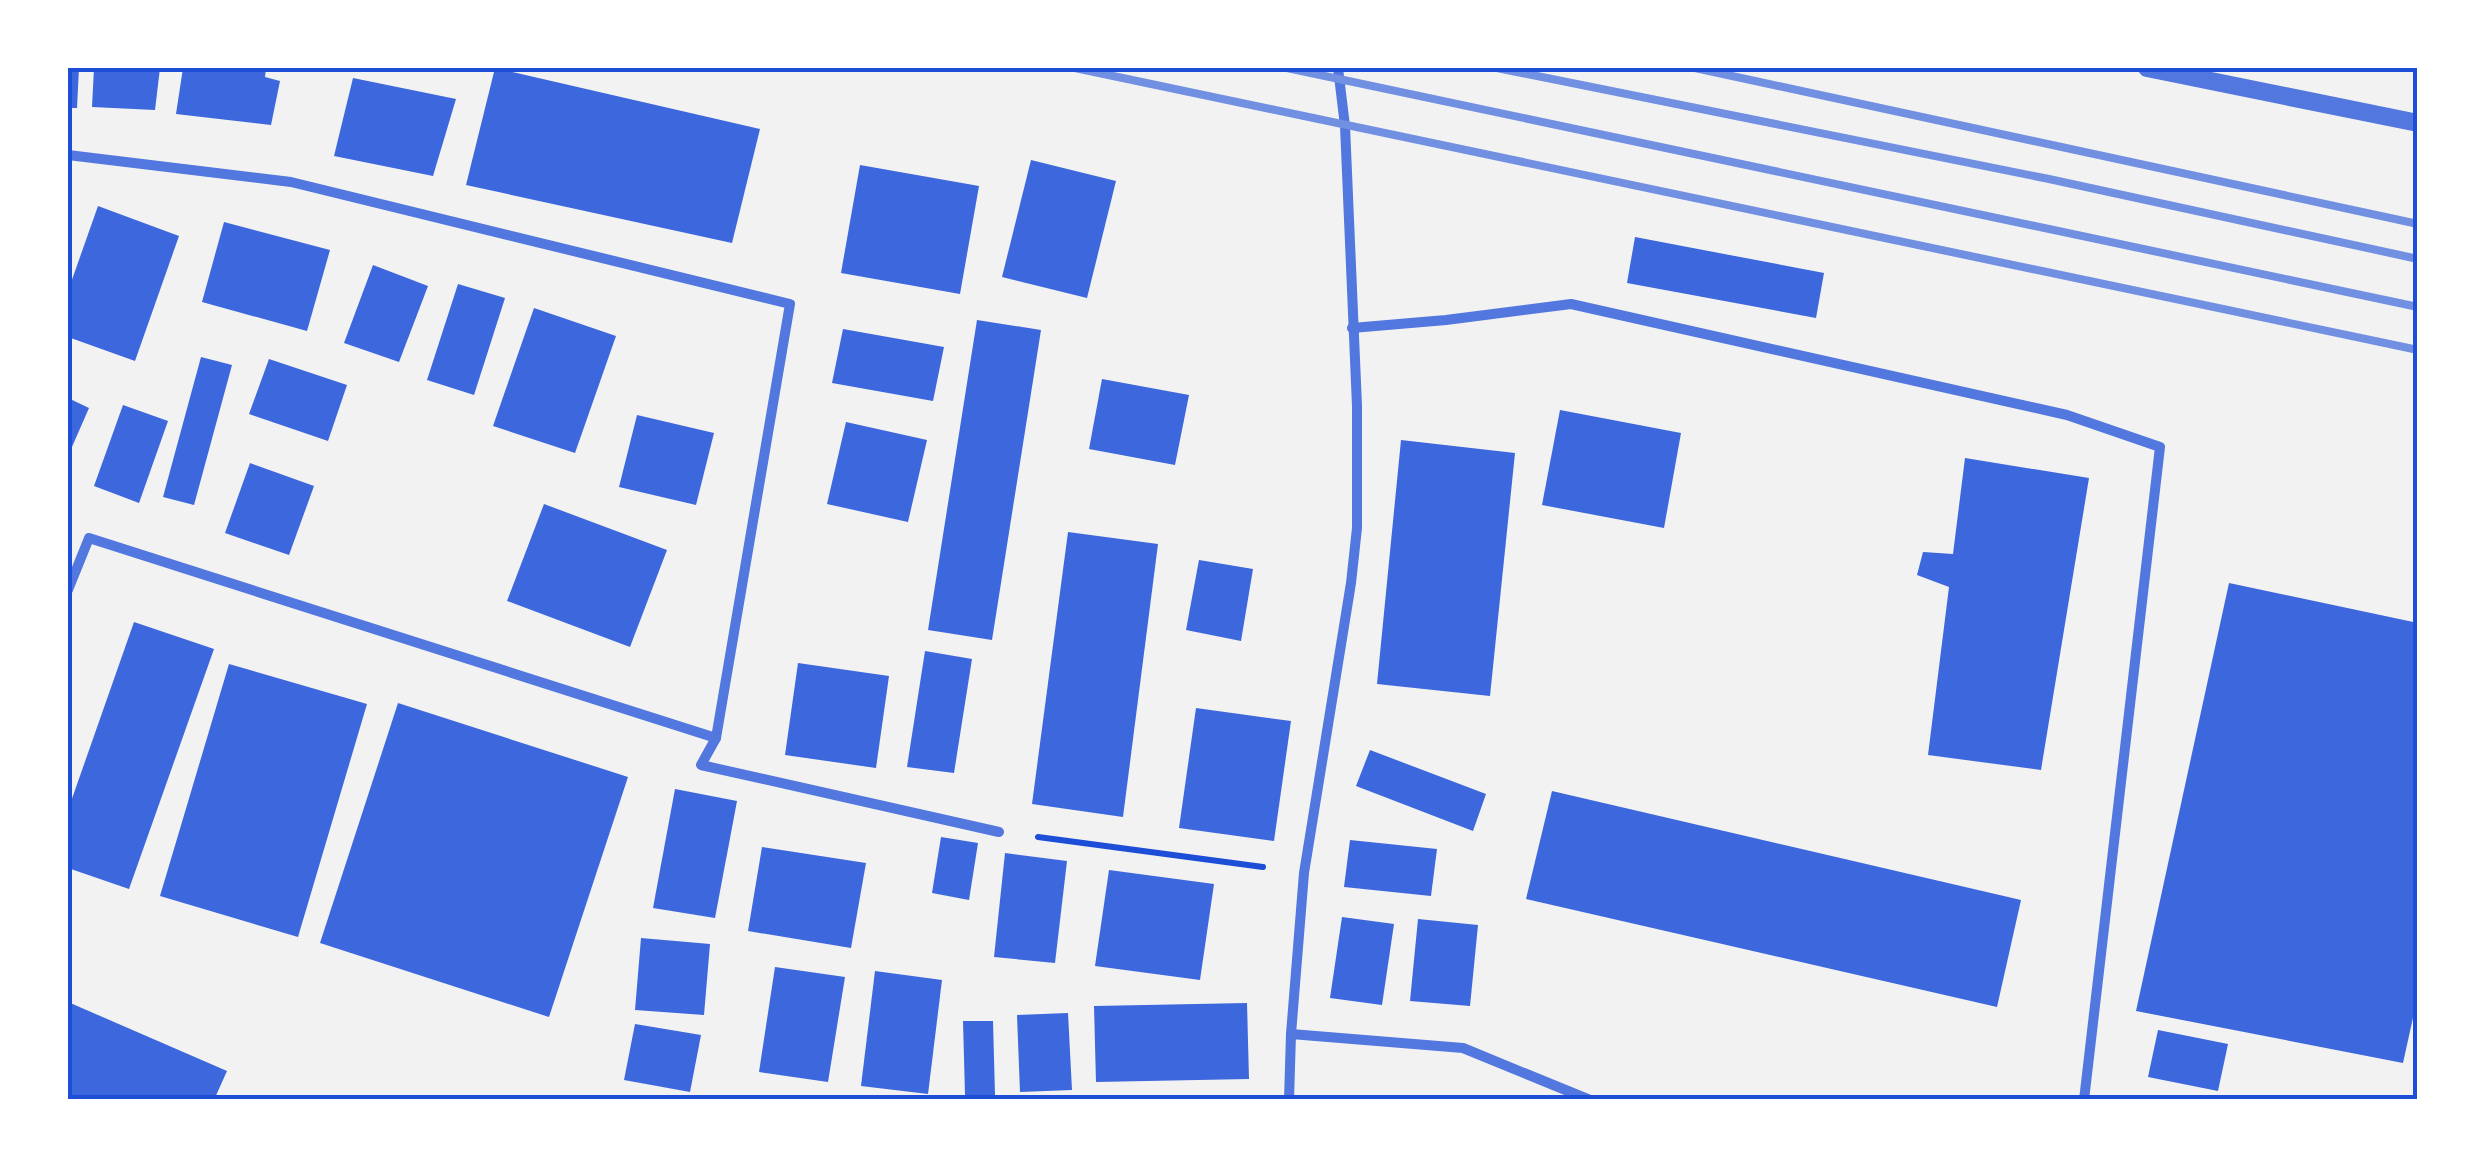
<svg xmlns="http://www.w3.org/2000/svg" width="2485" height="1167" font-family="Raleway,sans-serif">
  <style>
    .building { fill: #3d67dc }
    .lines { fill: none; stroke-linecap: round; stroke-linejoin: round }
    .path { stroke: #1d4ed8; stroke-width: 6 }
    .minor { stroke: #5277de; stroke-width: 10 }
    .tertiary { stroke: #5277de; stroke-width: 18 }
    .rail { stroke: #7290e2; stroke-width: 8 }
    .neatline { fill: none; stroke: #1d4ed8; stroke-width: 4 }
  </style>
  <rect width="100%" height="100%" fill="#f2f2f2"/>
  <g class="building">
    <path d="M 68,68 L 79,68 L 77,108 L 68,108 Z"/>
    <path d="M 94,68 L 160,68 L 155,110 L 92,107 Z"/>
    <path d="M 183,68 L 266,68 L 265,77 L 280,81 L 271,125 L 176,114 Z"/>
    <path d="M 495,68 L 760,129 L 732,243 L 466,185 Z"/>
    <path d="M 353,78 L 456,99 L 433,176 L 334,156 Z"/>
    <path d="M 1031,160 L 1116,181 L 1087,298 L 1002,277 Z"/>
    <path d="M 860,165 L 979,186 L 960,294 L 841,273 Z"/>
    <path d="M 98,206 L 179,236 L 135,361 L 68,337 L 68,291 Z"/>
    <path d="M 224,222 L 330,250 L 307,331 L 202,302 Z"/>
    <path d="M 1635,237 L 1824,273 L 1816,318 L 1627,283 Z"/>
    <path d="M 373,265 L 428,286 L 399,362 L 344,343 Z"/>
    <path d="M 458,284 L 505,298 L 474,395 L 427,380 Z"/>
    <path d="M 534,308 L 616,336 L 575,453 L 493,426 Z"/>
    <path d="M 977,320 L 1041,330 L 992,640 L 928,630 Z"/>
    <path d="M 843,329 L 944,347 L 933,401 L 832,383 Z"/>
    <path d="M 201,357 L 232,365 L 194,505 L 163,497 Z"/>
    <path d="M 269,359 L 347,385 L 328,441 L 249,414 Z"/>
    <path d="M 1102,379 L 1189,395 L 1175,465 L 1089,449 Z"/>
    <path d="M 68,398 L 89,408 L 68,456 Z"/>
    <path d="M 123,405 L 168,421 L 139,503 L 94,486 Z"/>
    <path d="M 1560,410 L 1681,433 L 1664,528 L 1542,505 Z"/>
    <path d="M 637,415 L 714,433 L 696,505 L 619,487 Z"/>
    <path d="M 846,422 L 927,440 L 908,522 L 827,504 Z"/>
    <path d="M 1401,440 L 1515,453 L 1490,696 L 1377,684 Z"/>
    <path d="M 1965,458 L 2089,478 L 2041,770 L 1928,755 L 1949,587 L 1917,575 L 1923,552 L 1953,554 Z"/>
    <path d="M 250,463 L 314,486 L 289,555 L 225,533 Z"/>
    <path d="M 544,504 L 667,550 L 630,647 L 507,601 Z"/>
    <path d="M 1068,532 L 1158,544 L 1123,817 L 1032,804 Z"/>
    <path d="M 1199,560 L 1253,569 L 1241,641 L 1186,630 Z"/>
    <path d="M 2229,583 L 2418,623 L 2418,995 L 2403,1063 L 2136,1011 Z"/>
    <path d="M 134,622 L 214,649 L 129,889 L 68,868 L 68,810 Z"/>
    <path d="M 925,651 L 972,659 L 954,773 L 907,767 Z"/>
    <path d="M 798,663 L 889,676 L 876,768 L 785,755 Z"/>
    <path d="M 229,664 L 367,704 L 298,937 L 160,896 Z"/>
    <path d="M 398,703 L 628,777 L 549,1017 L 320,943 Z"/>
    <path d="M 1196,708 L 1291,721 L 1274,841 L 1179,828 Z"/>
    <path d="M 1370,750 L 1486,794 L 1473,831 L 1356,786 Z"/>
    <path d="M 675,789 L 737,801 L 715,918 L 653,908 Z"/>
    <path d="M 1552,791 L 2021,900 L 1997,1007 L 1526,899 Z"/>
    <path d="M 941,837 L 978,843 L 969,900 L 932,893 Z"/>
    <path d="M 1350,840 L 1437,849 L 1431,896 L 1344,887 Z"/>
    <path d="M 762,847 L 866,863 L 851,948 L 748,931 Z"/>
    <path d="M 1005,853 L 1067,861 L 1055,963 L 994,957 Z"/>
    <path d="M 1109,870 L 1214,884 L 1200,980 L 1095,966 Z"/>
    <path d="M 1342,917 L 1394,924 L 1382,1005 L 1330,998 Z"/>
    <path d="M 1418,919 L 1478,925 L 1470,1006 L 1410,1001 Z"/>
    <path d="M 641,938 L 710,944 L 704,1015 L 635,1010 Z"/>
    <path d="M 775,967 L 845,977 L 828,1082 L 759,1072 Z"/>
    <path d="M 875,971 L 942,980 L 928,1094 L 861,1086 Z"/>
    <path d="M 68,1002 L 227,1071 L 214,1100 L 74,1100 L 68,1097 Z"/>
    <path d="M 1247,1003 L 1249,1079 L 1096,1082 L 1094,1006 Z"/>
    <path d="M 1068,1013 L 1072,1090 L 1020,1092 L 1017,1015 Z"/>
    <path d="M 963,1021 L 993,1021 L 995,1095 L 965,1095 Z"/>
    <path d="M 635,1024 L 701,1035 L 690,1092 L 624,1080 Z"/>
    <path d="M 2158,1030 L 2228,1044 L 2218,1091 L 2148,1077 Z"/>
  </g>
  <g class="lines">
    <path class="path" d="M 1038,837 L 1263,867"/>
    <g class="minor">
      <path d="M 68,155 L 291,182 L 790,304 L 716,738 L 701,765 L 999,832"/>
      <path d="M 1352,328 L 1446,320 L 1571,304 L 2067,415 L 2160,447 L 2084,1100"/>
      <path d="M 68,590 L 89,538 L 716,738"/>
      <path d="M 1291,1034 L 1463,1048 L 1590,1100"/>
      <path d="M 1289,1100 L 1291,1034 L 1304,873 L 1351,583 L 1357,528 L 1357,406 L 1345,126 L 1338,68"/>
    </g>
    <path class="tertiary" d="M 2147,68 L 2418,123"/>
    <g class="rail">
      <path d="M 1075,68 L 2418,350"/>
      <path d="M 1287,68 L 2418,307"/>
      <path d="M 1497,68 L 2049,179 L 2418,259"/>
      <path d="M 1695,68 L 2418,224"/>
    </g>
  </g>
  <rect width="2485" height="1167" fill="none" stroke="#ffffff" stroke-width="140"/>
  <rect x="70" y="70" width="2345" height="1027" class="neatline"/>
</svg>
